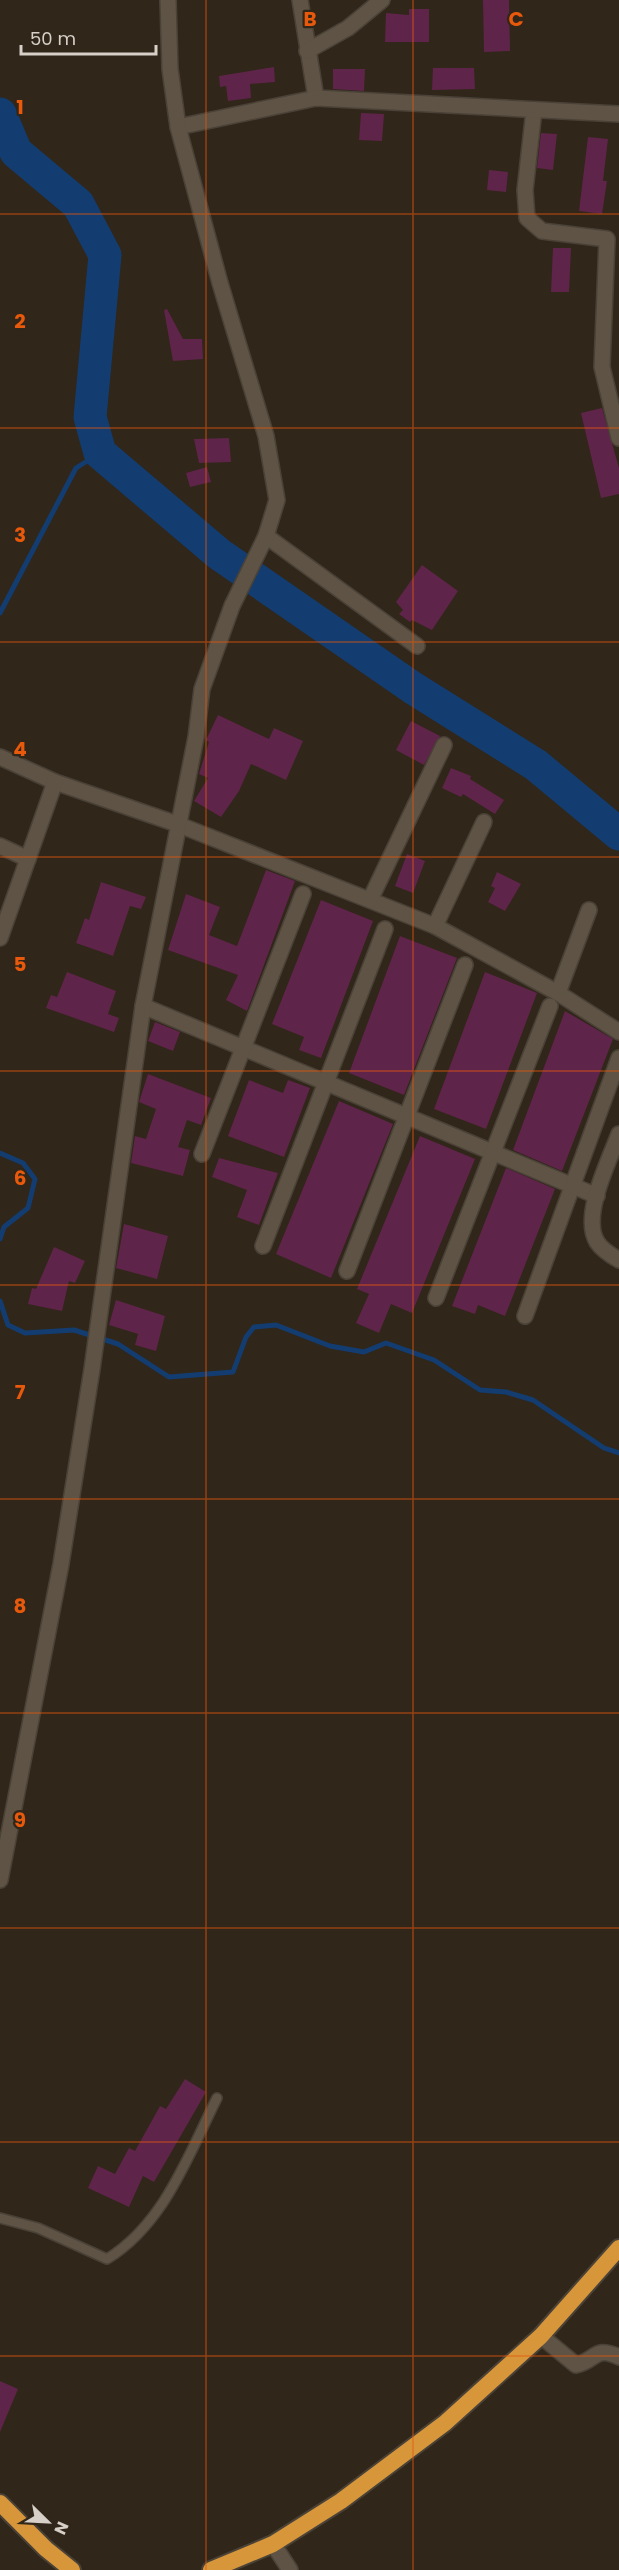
<svg xmlns="http://www.w3.org/2000/svg" width="619" height="2570" font-family="Poppins,sans-serif">
  <style>
    .lines { fill: none; stroke-linecap: round; stroke-linejoin: round }
    .stream { stroke: #133d70; stroke-width: 5 }
    .river { stroke: #133d70; stroke-width: 33 }
    .building { fill: #5f2449 }
    .service-casing { stroke: #4a4137; stroke-width: 12 }
    .minor-casing { stroke: #4a4137; stroke-width: 18 }
    .trunk-casing { stroke: #4a4137; stroke-width: 20 }
    .service { stroke: #5e5344; stroke-width: 9 }
    .minor { stroke: #5e5344; stroke-width: 15 }
    .trunk { stroke: #d7963a; stroke-width: 16 }
    .grid { fill: none; stroke: #e8590c; stroke-width: 1.5; stroke-opacity: 0.55 }
    .grid-label { font-size: 20px; text-anchor: middle; font-weight: bold; fill: #e8590c; stroke: #302619; stroke-width: 4.5; stroke-linejoin: round; paint-order: stroke }
  </style>
  <rect width="100%" height="100%" fill="#302619"/>
  <g class="lines">
    <g class="stream">
      <path d="M 0,613 L 76,468 L 100,453"/>
      <path d="M 0,1153 L 23,1163 L 35,1179 L 28,1208 L 4,1227 L 0,1239"/>
      <path d="M 0,1301 L 8,1325 L 25,1333 L 74,1330 L 118,1344 L 169,1377 L 233,1372 L 246,1337 L 254,1327 L 276,1325 L 330,1346 L 364,1352 L 386,1343 L 434,1360 L 480,1390 L 506,1392 L 533,1400 L 604,1448 L 619,1453"/>
    </g>
    <path class="river" d="M 0,114 L 16,152 L 78,204 L 105,255 L 90,417 L 100,453 L 219,554 L 413,688 L 536,765 L 619,834"/>
  </g>
  <g class="building">
    <path d="M 483,0 L 509,0 L 510,51 L 484,52 Z"/>
    <path d="M 409,9 L 429,9 L 429,42 L 385,42 L 386,13 L 409,15 Z"/>
    <path d="M 274,67 L 275,82 L 250,84 L 251,98 L 228,101 L 226,86 L 220,87 L 219,76 Z"/>
    <path d="M 433,68 L 474,68 L 475,89 L 432,90 Z"/>
    <path d="M 333,69 L 365,69 L 364,91 L 333,89 Z"/>
    <path d="M 361,113 L 384,114 L 382,141 L 359,140 Z"/>
    <path d="M 541,133 L 557,134 L 553,170 L 537,168 Z"/>
    <path d="M 588,137 L 608,139 L 603,181 L 607,181 L 602,214 L 579,211 Z"/>
    <path d="M 489,170 L 508,172 L 506,192 L 487,190 Z"/>
    <path d="M 553,248 L 571,248 L 569,292 L 551,292 Z"/>
    <path d="M 167,309 L 183,339 L 202,339 L 203,359 L 173,361 L 164,310 Z"/>
    <path d="M 602,408 L 619,468 L 619,494 L 601,498 L 581,413 Z"/>
    <path d="M 229,438 L 231,462 L 199,463 L 194,439 Z"/>
    <path d="M 207,467 L 211,482 L 190,487 L 186,473 Z"/>
    <path d="M 422,565 L 458,591 L 432,630 L 412,620 L 410,622 L 399,614 L 403,610 L 396,602 Z"/>
    <path d="M 218,715 L 269,739 L 274,728 L 303,741 L 286,780 L 251,764 L 239,791 L 221,817 L 194,801 L 208,778 L 199,774 L 209,742 L 206,740 Z"/>
    <path d="M 411,721 L 440,736 L 424,765 L 396,750 Z"/>
    <path d="M 451,768 L 471,776 L 470,779 L 504,800 L 495,814 L 463,794 L 461,797 L 442,788 Z"/>
    <path d="M 407,854 L 425,861 L 413,893 L 395,886 Z"/>
    <path d="M 266,870 L 295,881 L 247,1011 L 226,1000 L 238,975 L 168,950 L 186,894 L 220,907 L 209,935 L 237,946 Z"/>
    <path d="M 497,872 L 521,884 L 505,911 L 488,902 L 495,888 L 491,886 Z"/>
    <path d="M 101,882 L 146,897 L 141,909 L 130,906 L 113,956 L 76,943 L 85,918 L 89,920 Z"/>
    <path d="M 321,900 L 373,921 L 321,1058 L 299,1050 L 304,1037 L 272,1024 Z"/>
    <path d="M 400,936 L 457,958 L 404,1095 L 349,1073 Z"/>
    <path d="M 67,972 L 116,991 L 108,1014 L 119,1018 L 114,1032 L 46,1008 L 51,995 L 57,997 Z"/>
    <path d="M 485,972 L 537,993 L 486,1129 L 434,1109 Z"/>
    <path d="M 565,1011 L 613,1039 L 562,1171 L 513,1150 Z"/>
    <path d="M 155,1022 L 180,1032 L 173,1051 L 148,1041 Z"/>
    <path d="M 148,1074 L 211,1098 L 201,1125 L 187,1120 L 178,1147 L 190,1150 L 183,1176 L 131,1163 L 135,1136 L 146,1139 L 156,1109 L 139,1102 Z"/>
    <path d="M 249,1080 L 283,1093 L 288,1080 L 310,1088 L 284,1157 L 228,1136 Z"/>
    <path d="M 339,1101 L 393,1124 L 331,1278 L 276,1254 Z"/>
    <path d="M 420,1136 L 475,1159 L 412,1313 L 391,1304 L 379,1333 L 356,1323 L 369,1294 L 357,1289 Z"/>
    <path d="M 219,1158 L 278,1173 L 259,1225 L 237,1217 L 247,1190 L 212,1177 Z"/>
    <path d="M 506,1168 L 555,1189 L 505,1316 L 478,1305 L 475,1314 L 452,1306 Z"/>
    <path d="M 124,1224 L 168,1236 L 157,1279 L 116,1268 Z"/>
    <path d="M 54,1247 L 85,1261 L 75,1283 L 69,1281 L 62,1311 L 28,1304 L 32,1288 L 36,1289 Z"/>
    <path d="M 116,1300 L 165,1316 L 156,1351 L 135,1345 L 138,1334 L 109,1325 Z"/>
    <path d="M 185,2079 L 206,2092 L 154,2182 L 143,2176 L 129,2207 L 88,2188 L 98,2166 L 115,2174 L 129,2148 L 135,2151 L 160,2106 L 166,2109 Z"/>
    <path d="M 0,2381 L 18,2389 L 0,2432 Z"/>
  </g>
  <g class="lines">
    <g class="service-casing">
      <path id="service" d="M 0,2218 L 38,2228 L 107,2259 C 164,2224 188,2156 217,2098"/>
    </g>
    <g class="minor-casing">
      <g id="minor">
        <path d="M 300,0 L 316,98"/>
        <path d="M 307,51 L 348,28 L 382,0"/>
        <path d="M 534,110 L 525,190 L 527,218 L 542,231 L 607,239 L 602,367 L 619,438"/>
        <path d="M 178,127 L 316,98 L 619,114"/>
        <path d="M 266,536 L 417,646"/>
        <path d="M 0,757 L 55,782 L 177,824 L 435,926 L 558,993 L 619,1032"/>
        <path d="M 0,846 L 28,859"/>
        <path d="M 370,900 L 444,745"/>
        <path d="M 435,926 L 484,822"/>
        <path d="M 0,938 L 55,782"/>
        <path d="M 558,993 L 589,910"/>
        <path d="M 143,1006 L 597,1196"/>
        <path d="M 619,1134 C 609,1161 581,1216 597,1242 C 602,1250 612,1256 619,1260"/>
        <path d="M 202,1154 L 303,894"/>
        <path d="M 263,1246 L 385,929"/>
        <path d="M 347,1271 L 465,965"/>
        <path d="M 436,1298 L 550,1006"/>
        <path d="M 525,1316 L 619,1058"/>
        <path d="M 0,1880 L 61,1564 L 92,1369 L 143,1006 L 196,737 L 202,689 L 232,606 L 266,536 L 277,500 L 266,436 L 220,283 L 178,127 L 170,69 L 168,0"/>
        <path d="M 541,2336 L 576,2365 C 596,2361 594,2345 619,2357"/>
        <path d="M 273,2544 L 290,2570"/>
      </g>
    </g>
    <g class="trunk-casing">
      <g id="trunk">
        <path d="M 0,2503 L 46,2549 L 72,2570"/>
        <path d="M 211,2570 L 273,2544 L 341,2501 L 445,2423 L 541,2336 L 619,2248"/>
      </g>
    </g>
    <use href="#service" class="service"/>
    <use href="#minor" class="minor"/>
    <use href="#trunk" class="trunk"/>
  </g>
  <path class="grid" d="M 206,0 L 206,2570M 413,0 L 413,2570M 0,214 L 619,214M 0,428 L 619,428M 0,642 L 619,642M 0,857 L 619,857M 0,1071 L 619,1071M 0,1285 L 619,1285M 0,1499 L 619,1499M 0,1713 L 619,1713M 0,1928 L 619,1928M 0,2142 L 619,2142M 0,2356 L 619,2356"/>
  <g class="grid-label">
    <text x="310" y="26">B</text>
    <text x="516" y="26">C</text>
    <text x="20" y="114">1</text>
    <text x="20" y="328">2</text>
    <text x="20" y="542">3</text>
    <text x="20" y="756">4</text>
    <text x="20" y="971">5</text>
    <text x="20" y="1185">6</text>
    <text x="20" y="1399">7</text>
    <text x="20" y="1613">8</text>
    <text x="20" y="1827">9</text>
  </g>
  <g transform="translate(48 2522) rotate(114)" stroke="#302619" stroke-width="4.5" paint-order="stroke">
  <path d="M0-4.5L10 22L0 15L-10 22Z" fill="#d7d0c8"/>
  <text y="-9" font-size="16" font-weight="bold" text-anchor="middle" fill="#d7d0c8">N</text>
  </g>
  <path d="M21 45v9h135v-9" fill="none" stroke="#d7d0c8" stroke-width="3"/>
  <text x="30" y="45" font-size="18" fill="#d7d0c8" stroke="#302619" stroke-width="4.5" paint-order="stroke">50 m</text>
</svg>
